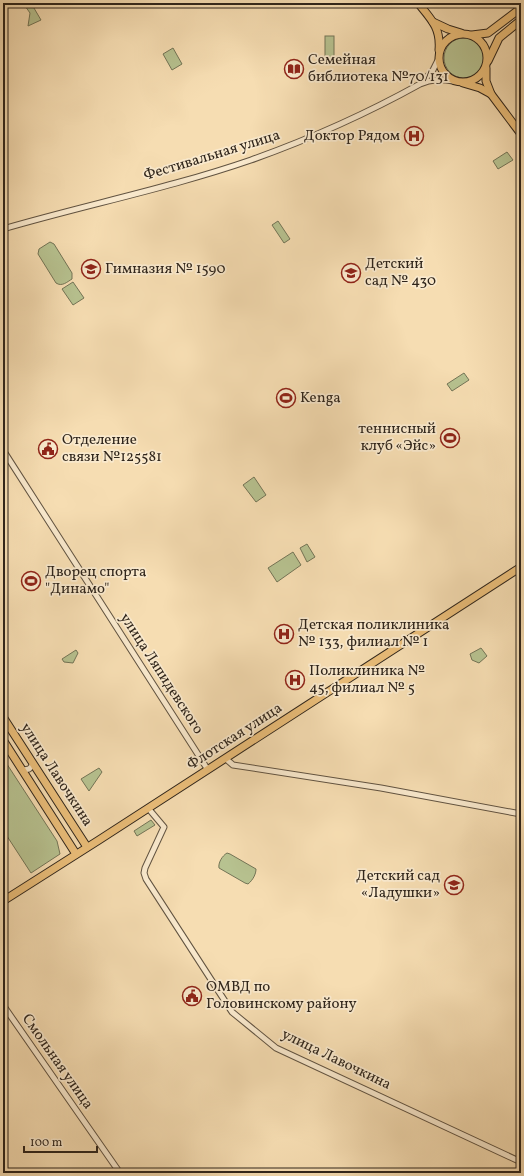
<svg xmlns="http://www.w3.org/2000/svg" width="524" height="1176" font-family="Vollkorn,serif">
  <style>
    .green { fill: #b7c290; stroke: #737456 }
    .lines { fill: none; stroke-linecap: round; stroke-linejoin: round }
    .minor-casing { stroke: #615341; stroke-width: 7 }
    .major-casing { stroke: #2f251b; stroke-width: 9 }
    .minor { stroke: #f9e9cd; stroke-width: 5 }
    .major { stroke: #ebbe79; stroke-width: 7 }
    .labels { text-anchor: middle; dominant-baseline: central; stroke-width: 3.5; stroke-linejoin: round; paint-order: stroke }
    .poi-label { font-size: 15px; fill: #2f251b; stroke: #f9e9cd; text-anchor: start }
    .street-label { font-size: 15px; fill: #2f251b; stroke: #f9e9cd }
  </style>
  <rect width="100%" height="100%" fill="#f6ddb2"/>
  <filter id="stains"><feTurbulence type="fractalNoise" baseFrequency=".005" numOctaves="4"/><feColorMatrix values="0 0 0 0 .2 0 0 0 0 .09 0 0 0 0 .02 0 0 0 .5 -.17"/></filter>
  <radialGradient id="worn" r=".72"><stop offset=".6" stop-color="#630" stop-opacity="0"/><stop offset="1" stop-color="#630" stop-opacity=".3"/></radialGradient>
  <g class="green">
    <path d="M 23,3 L 31,3 L 41,20 L 28,26 L 30,13 Z"/>
    <rect x="325" y="36" width="9" height="24"/>
    <circle cx="464" cy="58" r="20"/>
    <path d="M 173,48 L 182,64 L 172,70 L 163,54 Z"/>
    <path d="M 507,152 L 513,160 L 498,169 L 493,161 Z"/>
    <path d="M 278,221 L 290,239 L 284,243 L 272,225 Z"/>
    <path d="M 50,242 L 54,244 L 72,273 L 72,279 C 67,282 62,287 56,283 L 38,254 L 39,249 Z"/>
    <path d="M 73,282 L 84,298 L 73,305 L 62,289 Z"/>
    <path d="M 464,373 L 469,380 L 452,391 L 447,384 Z"/>
    <path d="M 254,477 L 266,495 L 256,502 L 243,485 Z"/>
    <path d="M 307,544 L 315,557 L 307,562 L 300,548 Z"/>
    <path d="M 293,552 L 301,565 L 277,582 L 268,568 Z"/>
    <path d="M 481,648 L 487,656 L 479,663 L 472,660 L 470,654 Z"/>
    <path d="M 76,650 L 78,653 L 73,663 L 64,662 L 62,659 Z"/>
    <path d="M 3,758 L 57,841 L 60,854 L 31,873 L 3,830 Z"/>
    <path d="M 99,768 L 102,772 L 89,791 L 81,779 Z"/>
    <path d="M 151,820 L 155,825 L 137,836 L 134,831 Z"/>
    <path d="M 227,853 L 230,854 L 256,869 C 256,874 253,880 248,884 L 245,883 L 219,868 C 218,863 222,856 227,853 Z"/>
  </g>
  <g class="lines">
    <g class="minor-casing">
      <g id="minor">
        <path d="M 423,81 L 433,70 L 439,58"/>
        <path d="M 3,229 C 85,205 170,188 251,160 C 310,139 366,114 420,84 C 432,79 441,79 453,81"/>
        <path d="M 3,450 L 208,770"/>
        <path d="M 226,759 L 233,765 L 381,788 L 521,814"/>
        <path d="M 21,768 L 24,770 L 29,769 L 32,766 L 32,762"/>
        <path d="M 148,808 L 164,827 L 145,868 L 144,873 L 146,879 L 232,1012 L 276,1048 L 521,1162"/>
        <path d="M 3,1005 L 120,1173"/>
      </g>
    </g>
    <g class="major-casing">
      <g id="major">
        <path d="M 418,3 C 431,19 441,28 439,50"/>
        <path d="M 433,22 L 448,29 L 461,33"/>
        <circle cx="463" cy="58" r="24"/>
        <path d="M 472,35 L 488,33 L 521,8"/>
        <path d="M 488,61 L 499,38 L 521,20"/>
        <path d="M 486,68 L 486,81 L 491,94 L 521,134"/>
        <path d="M 463,83 L 480,88 L 491,94"/>
        <path d="M 3,717 L 87,847"/>
        <path d="M 3,740 L 76,854"/>
        <path d="M 3,901 L 99,840 L 521,567"/>
      </g>
    </g>
    <use href="#minor" class="minor"/>
    <use href="#major" class="major"/>
  </g>
  <defs>
    <g id="library-ring" transform="scale(1)"><circle r="9.5" fill="#f9e9cd" stroke="#8f2418" stroke-width="1.5"/><path d="M-6-4Q-3-5.5-.7-3.5V5Q-3 3-6 4ZM6-4Q3-5.5 .7-3.5V5Q3 3 6 4Z" fill="#8f2418"/></g>
    <g id="hospital-ring" transform="scale(1)"><circle r="9.5" fill="#f9e9cd" stroke="#8f2418" stroke-width="1.5"/><path d="M-5-5h3v3.5h4V-5h3V5h-3V1.5h-4V5h-3Z" fill="#8f2418"/></g>
    <g id="school-ring" transform="scale(1)"><circle r="9.5" fill="#f9e9cd" stroke="#8f2418" stroke-width="1.5"/><path d="M0-5L7-2L0 1L-7-2ZM-4 1L0 2.5L4 1V4Q0 6-4 4Z" fill="#8f2418"/></g>
    <g id="stadium-ring" transform="scale(1)"><circle r="9.5" fill="#f9e9cd" stroke="#8f2418" stroke-width="1.5"/><path d="M0-5a6.5 5 0 1 0 0 10a6.5 5 0 1 0 0-10ZM-3.5-1.8h7v3.6h-7Z" fill="#8f2418"/></g>
    <g id="civic-ring" transform="scale(1)"><circle r="9.5" fill="#f9e9cd" stroke="#8f2418" stroke-width="1.5"/><path d="M-.6-6.5H3V-4.5H.6V-3L4-1V1h2V6H-6V1h2V-1L-.6-3ZM-1.2 2.5V6h2.4V2.5Z" fill="#8f2418"/></g>
  </defs>
  <g fill-rule="evenodd">
    <use href="#library-ring" x="294" y="69"/>
    <use href="#hospital-ring" x="414" y="136"/>
    <use href="#school-ring" x="91" y="269"/>
    <use href="#school-ring" x="351" y="273"/>
    <use href="#stadium-ring" x="286" y="398"/>
    <use href="#stadium-ring" x="450" y="438"/>
    <use href="#civic-ring" x="48" y="449"/>
    <use href="#stadium-ring" x="31" y="581"/>
    <use href="#hospital-ring" x="284" y="634"/>
    <use href="#hospital-ring" x="295" y="680"/>
    <use href="#school-ring" x="454" y="885"/>
    <use href="#civic-ring" x="192" y="996"/>
  </g>
  <g class="labels">
    <g class="poi-label">
      <text x="308" y="60">Семейная<tspan x="308" dy="17">библиотека №70/131</tspan></text>
      <text x="400" y="136" text-anchor="end">Доктор Рядом</text>
      <text x="365" y="264">Детский<tspan x="365" dy="17">сад № 430</tspan></text>
      <text x="105" y="269">Гимназия № 1590</text>
      <text x="300" y="398">Kenga</text>
      <text x="436" y="429" text-anchor="end">теннисный<tspan x="436" dy="17">клуб «Эйс»</tspan></text>
      <text x="62" y="440">Отделение<tspan x="62" dy="17">связи №125581</tspan></text>
      <text x="45" y="572">Дворец спорта<tspan x="45" dy="17">"Динамо"</tspan></text>
      <text x="298" y="625">Детская поликлиника<tspan x="298" dy="17">№ 133, филиал № 1</tspan></text>
      <text x="309" y="671">Поликлиника №<tspan x="309" dy="17">45, филиал № 5</tspan></text>
      <text x="440" y="876" text-anchor="end">Детский сад<tspan x="440" dy="17">«Ладушки»</tspan></text>
      <text x="206" y="987">ОМВД по<tspan x="206" dy="17">Головинскому району</tspan></text>
    </g>
    <g class="street-label">
      <text transform="translate(212 156) rotate(-17)">Фестивальная улица</text>
      <text transform="translate(161 674) rotate(57)">улица Ляпидевского</text>
      <text transform="translate(235 737) rotate(-33)">Флотская улица</text>
      <text transform="translate(56 775) rotate(57)">улица Лавочкина</text>
      <text transform="translate(336 1060) rotate(26)">улица Лавочкина</text>
      <text transform="translate(57 1062) rotate(55)">Смольная улица</text>
    </g>
  </g>
  <rect width="524" height="1176" fill="none" stroke="#f6ddb2" stroke-width="16"/>
  <rect x="4" y="4" width="516" height="1168" fill="none" stroke="#2f251b" stroke-width="2"/>
  <rect x="8" y="8" width="508" height="1160" fill="none" stroke="#2f251b"/>
  <path d="M24 1146v6h73v-6" fill="none" stroke="#2f251b" stroke-width="2"/>
  <text x="30" y="1146" font-size="12" fill="#2f251b" stroke="#f9e9cd" stroke-width="3" paint-order="stroke">100 m</text>
  <rect width="100%" height="100%" filter="url(#stains)"/>
  <rect width="100%" height="100%" fill="url(#worn)"/>
</svg>
